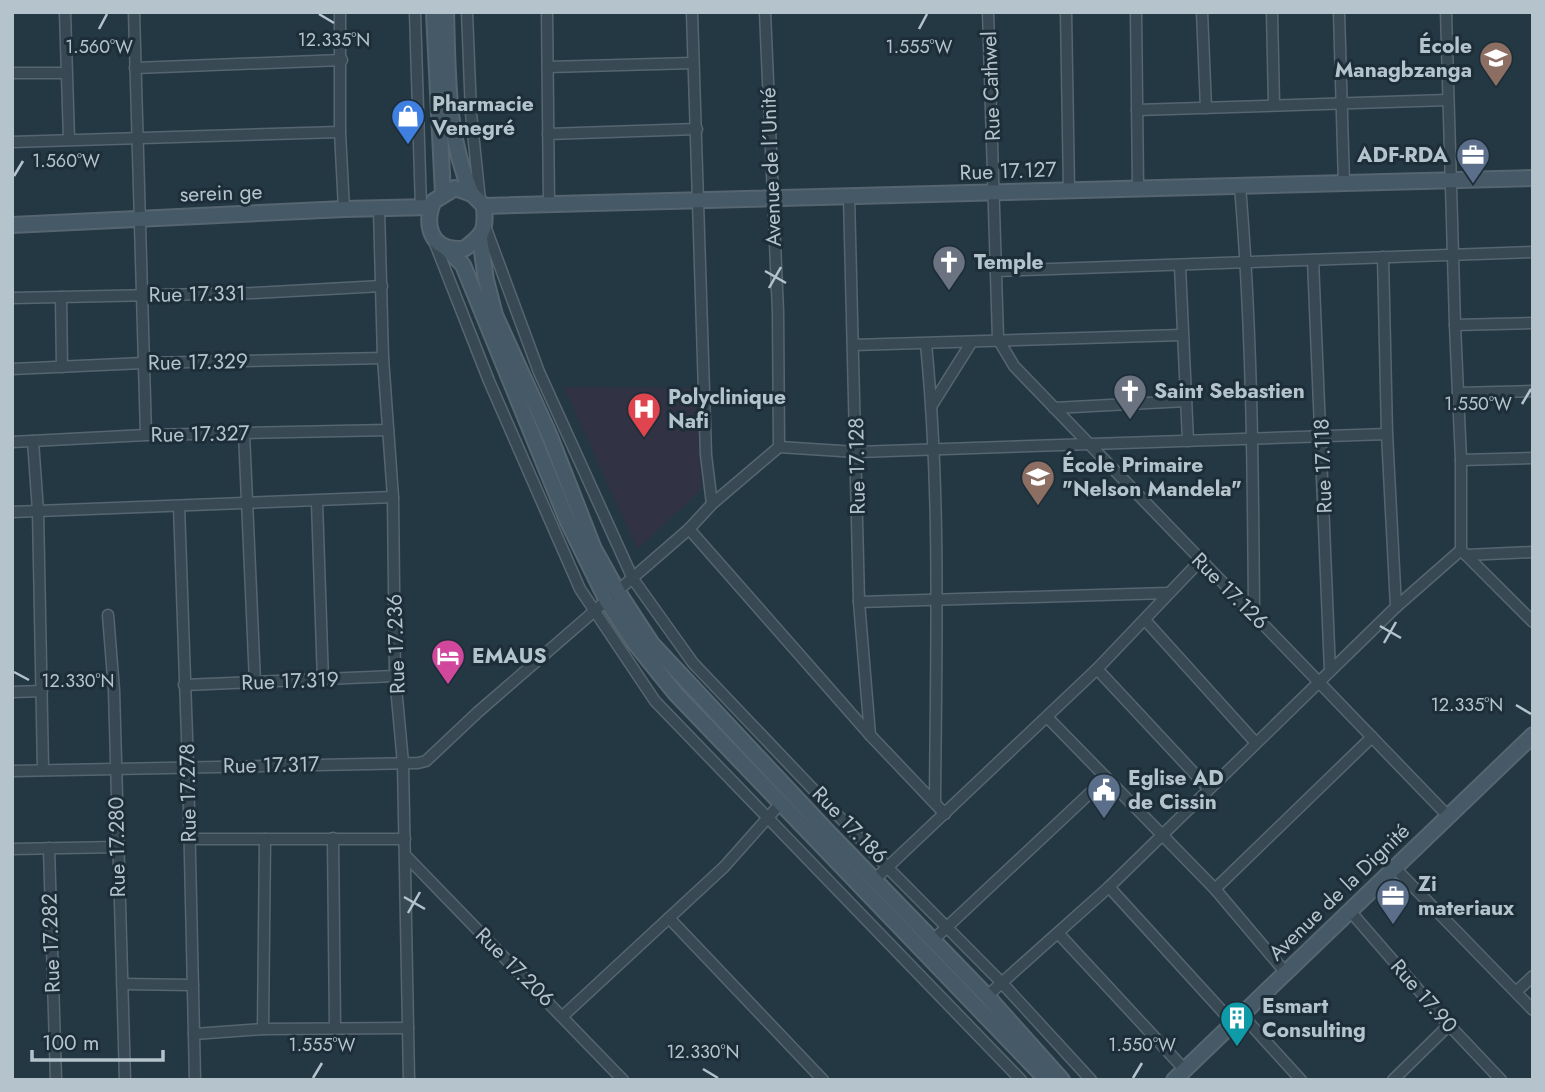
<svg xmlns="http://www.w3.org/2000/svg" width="1545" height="1092" font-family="Jost,sans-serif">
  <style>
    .medical { fill: #313243 }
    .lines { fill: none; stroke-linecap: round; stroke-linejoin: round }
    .street-casing { stroke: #566670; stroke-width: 13 }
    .secondary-casing { stroke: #566670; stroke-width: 18 }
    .street { stroke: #384953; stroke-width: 10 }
    .secondary { stroke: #465966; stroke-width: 14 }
    .ticks { fill: none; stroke: #b5c3cd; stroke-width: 2.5 }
    .labels { text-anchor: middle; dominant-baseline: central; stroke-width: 6; stroke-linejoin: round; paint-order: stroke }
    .poi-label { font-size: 21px; font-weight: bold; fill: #b5c3cd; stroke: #1d2e38; text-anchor: start }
    .street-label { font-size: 21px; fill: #b5c3cd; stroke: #1d2e38 }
    .ticks-label { font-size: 18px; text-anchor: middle; fill: #b5c3cd; stroke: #1d2e38; stroke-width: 6; stroke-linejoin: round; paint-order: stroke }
  </style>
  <rect width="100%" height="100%" fill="#243843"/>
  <path class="medical" d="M 564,387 L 699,388 L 701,490 L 637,549 Z"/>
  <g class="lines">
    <g class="street-casing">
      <g id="street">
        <path d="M 65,12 L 69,139"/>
        <path d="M 134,12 L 146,435"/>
        <path d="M 340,12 L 340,132 L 344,209"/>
        <path d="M 415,12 L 421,208"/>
        <path d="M 467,12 L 471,113 L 480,201"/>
        <path d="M 547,12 L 549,205"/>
        <path d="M 692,12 L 706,455 L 712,504"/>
        <path d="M 765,12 L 778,312 L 779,447"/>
        <path d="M 988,12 L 998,339 L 1014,366 L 1448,816"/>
        <path d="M 1066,12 L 1069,190"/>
        <path d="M 1136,12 L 1138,188"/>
        <path d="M 1202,12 L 1206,108"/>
        <path d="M 1272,12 L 1274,105"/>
        <path d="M 1339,12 L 1344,184"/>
        <path d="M 1446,12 L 1455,325 L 1461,460 L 1461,550 L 1533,622"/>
        <path d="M 548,67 L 693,63"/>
        <path d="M 135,68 L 342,60"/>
        <path d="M 12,73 L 66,73"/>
        <path d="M 1137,110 L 1448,100"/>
        <path d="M 548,134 L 697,129"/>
        <path d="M 12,142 L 340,132"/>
        <path d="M 1240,186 C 1252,328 1253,471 1254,613"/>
        <path d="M 849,196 L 859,602 L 870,735"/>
        <path d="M 379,209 L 383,358 L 393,497 L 395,676 L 403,763 L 409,1080"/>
        <path d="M 485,226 L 539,372 L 633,579 L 693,663 L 888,868 L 1002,983 L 1091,1080"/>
        <path d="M 434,241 L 489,381 L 580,589 L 655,701 L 1021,1080"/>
        <path d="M 1383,257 L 1387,434 L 1396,607"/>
        <path d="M 1313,260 L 1330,671"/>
        <path d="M 1180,266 L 1188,441"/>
        <path d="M 996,271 L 1533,252"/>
        <path d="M 61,297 L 62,367"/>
        <path d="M 12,298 L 253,293 L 382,286"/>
        <path d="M 1455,325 L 1533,323"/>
        <path d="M 926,344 C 941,496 936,650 935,802"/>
        <path d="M 854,345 L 1182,335"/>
        <path d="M 12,369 L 143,363 L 383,358"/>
        <path d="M 1458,393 L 1533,391"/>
        <path d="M 932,405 L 971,343"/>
        <path d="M 1054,408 L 1186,401"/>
        <path d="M 244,433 L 255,682"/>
        <path d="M 33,441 L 38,511 L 43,769"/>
        <path d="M 12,442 L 146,435 L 388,430"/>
        <path d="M 1461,460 L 1533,458"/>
        <path d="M 317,502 L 323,681"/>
        <path d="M 179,506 L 188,766 L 195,1080"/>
        <path d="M 12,512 L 393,497"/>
        <path d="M 689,529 L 870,735 L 945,814"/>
        <path d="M 1466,555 L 1533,552"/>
        <path d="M 859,602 L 1168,593"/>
        <path d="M 108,615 L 114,690 L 125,1080"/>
        <path d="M 1145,620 L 1255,742"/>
        <path d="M 1097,669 L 1208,788"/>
        <path d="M 184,685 L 395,676"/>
        <path d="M 12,692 L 42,691"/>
        <path d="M 1047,717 L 1215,889 L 1286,973"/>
        <path d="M 12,771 L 418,763 L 426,761 L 478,712 L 689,529 L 712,504 L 779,447 L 857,452 L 1387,434"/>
        <path d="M 333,838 L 335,1028"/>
        <path d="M 188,839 L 405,839"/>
        <path d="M 49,848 L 56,1080"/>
        <path d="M 12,849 L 117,847"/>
        <path d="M 406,856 L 623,1080"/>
        <path d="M 1395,868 L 1533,1010"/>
        <path d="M 874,880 L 1097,669 L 1200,561"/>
        <path d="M 1109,887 L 1233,1023"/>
        <path d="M 1215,889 L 1372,737"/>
        <path d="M 1350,911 L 1449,1025 L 1501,1080"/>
        <path d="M 669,918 L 823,1080"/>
        <path d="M 1058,933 L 1185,1070"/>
        <path d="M 932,941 L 1106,778"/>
        <path d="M 122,984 L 193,985"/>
        <path d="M 1516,992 L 1533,976"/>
        <path d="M 987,996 L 1109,887 L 1396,607 L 1461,550"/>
        <path d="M 1242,1015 L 1301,1080"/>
        <path d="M 563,1016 L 724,867 L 781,803"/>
        <path d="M 263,1029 L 265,839"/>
        <path d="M 194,1034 L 263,1029 L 408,1028"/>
        <path d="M 1393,1080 L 1449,1025"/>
      </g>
    </g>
    <g class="secondary-casing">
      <g id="secondary">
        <path d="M 434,12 L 443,194"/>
        <path d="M 446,12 C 448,74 446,136 472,194"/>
        <path d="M 455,188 L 472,194 L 484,206 C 486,231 484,234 464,249 C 459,249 452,249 446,247 C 427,240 426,217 434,201 Z"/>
        <path d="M 484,206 L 1533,178"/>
        <path d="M 12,225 L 344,209 L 431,207"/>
        <path d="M 480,238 L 486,280 L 495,315 L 549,434 L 594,549 L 618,592 L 652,644 L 827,831 L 987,996 L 1062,1080"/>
        <path d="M 445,247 L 463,265 L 568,522 L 607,601 L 634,642 L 676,694 L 1047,1080"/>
        <path d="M 1174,1080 L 1533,735"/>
      </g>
    </g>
    <use href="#street" class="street"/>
    <use href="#secondary" class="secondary"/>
  </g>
  <path class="ticks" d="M 319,14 L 334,23M 99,29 L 107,14M 919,29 L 927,14M 14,176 L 23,161M 765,271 L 786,283M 769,288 L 781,267M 1522,404 L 1531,389M 1380,626 L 1401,638M 1384,643 L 1396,622M 14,672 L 29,680M 1516,705 L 1531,714M 404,897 L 425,909M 408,913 L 420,892M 703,1069 L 718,1078M 313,1078 L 322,1063M 1133,1078 L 1142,1063"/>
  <defs>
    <g id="school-pin" transform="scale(1.75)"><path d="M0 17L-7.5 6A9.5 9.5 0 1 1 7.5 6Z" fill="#8d6e63" stroke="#1d2e38"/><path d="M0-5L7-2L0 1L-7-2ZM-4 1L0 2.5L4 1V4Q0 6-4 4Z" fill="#fff"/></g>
    <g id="shop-pin" transform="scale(1.75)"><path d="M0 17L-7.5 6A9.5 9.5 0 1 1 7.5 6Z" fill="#3f7fe0" stroke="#1d2e38"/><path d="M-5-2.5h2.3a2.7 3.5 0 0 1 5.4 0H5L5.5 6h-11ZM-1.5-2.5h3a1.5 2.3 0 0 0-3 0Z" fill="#fff"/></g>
    <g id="office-pin" transform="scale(1.75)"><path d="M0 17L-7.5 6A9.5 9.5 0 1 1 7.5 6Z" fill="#5c6f8a" stroke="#1d2e38"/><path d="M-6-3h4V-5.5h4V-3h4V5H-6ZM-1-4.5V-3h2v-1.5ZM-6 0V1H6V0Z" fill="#fff"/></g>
    <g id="church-pin" transform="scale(1.75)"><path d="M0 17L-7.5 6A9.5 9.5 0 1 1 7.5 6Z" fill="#6b7280" stroke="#1d2e38"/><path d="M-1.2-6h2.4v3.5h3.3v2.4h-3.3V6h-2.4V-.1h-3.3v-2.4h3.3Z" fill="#fff"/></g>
    <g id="hospital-pin" transform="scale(1.75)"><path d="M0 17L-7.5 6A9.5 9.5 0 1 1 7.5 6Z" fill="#e0444e" stroke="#1d2e38"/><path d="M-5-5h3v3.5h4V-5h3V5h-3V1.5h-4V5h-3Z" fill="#fff"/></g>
    <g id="hotel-pin" transform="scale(1.75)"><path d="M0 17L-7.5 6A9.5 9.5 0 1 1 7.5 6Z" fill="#d1479c" stroke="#1d2e38"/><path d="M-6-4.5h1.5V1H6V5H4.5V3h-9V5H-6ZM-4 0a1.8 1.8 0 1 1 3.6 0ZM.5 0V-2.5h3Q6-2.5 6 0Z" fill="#fff"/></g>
    <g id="civic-pin" transform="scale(1.75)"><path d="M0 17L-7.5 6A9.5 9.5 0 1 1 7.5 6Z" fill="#5c6f8a" stroke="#1d2e38"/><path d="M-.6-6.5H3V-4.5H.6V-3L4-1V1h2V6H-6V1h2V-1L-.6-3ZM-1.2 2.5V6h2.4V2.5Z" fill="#fff"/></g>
    <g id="building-pin" transform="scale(1.75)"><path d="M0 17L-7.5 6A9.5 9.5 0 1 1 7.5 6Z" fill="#0f9aa8" stroke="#1d2e38"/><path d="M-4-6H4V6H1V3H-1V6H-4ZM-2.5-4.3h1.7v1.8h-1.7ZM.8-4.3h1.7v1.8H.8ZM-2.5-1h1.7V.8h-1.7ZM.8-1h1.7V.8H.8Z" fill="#fff"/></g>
  </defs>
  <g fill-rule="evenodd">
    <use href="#school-pin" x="1496" y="58"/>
    <use href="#shop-pin" x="408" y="116"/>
    <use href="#office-pin" x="1473" y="155"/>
    <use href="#church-pin" x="949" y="262"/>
    <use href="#church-pin" x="1130" y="391"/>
    <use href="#hospital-pin" x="644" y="409"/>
    <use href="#school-pin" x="1038" y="477"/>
    <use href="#hotel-pin" x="448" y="656"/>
    <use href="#civic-pin" x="1104" y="790"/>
    <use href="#office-pin" x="1393" y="896"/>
    <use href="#building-pin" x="1237" y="1018"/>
  </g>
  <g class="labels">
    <g class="poi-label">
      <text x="1472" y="46" text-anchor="end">École<tspan x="1472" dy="24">Managbzanga</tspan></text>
      <text x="432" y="104">Pharmacie<tspan x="432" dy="24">Venegré</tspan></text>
      <text x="1448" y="155" text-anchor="end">ADF-RDA</text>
      <text x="974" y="262">Temple</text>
      <text x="1154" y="391">Saint Sebastien</text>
      <text x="668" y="397">Polyclinique<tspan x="668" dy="24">Nafi</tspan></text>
      <text x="1062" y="465">École Primaire<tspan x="1062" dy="24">"Nelson Mandela"</tspan></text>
      <text x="472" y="656">EMAUS</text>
      <text x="1128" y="778">Eglise AD<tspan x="1128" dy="24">de Cissin</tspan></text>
      <text x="1418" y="884">Zi<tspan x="1418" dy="24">materiaux</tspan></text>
      <text x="1262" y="1006">Esmart<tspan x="1262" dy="24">Consulting</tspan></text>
    </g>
    <g class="street-label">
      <text transform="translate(991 86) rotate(-92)">Rue Cathwel</text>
      <text transform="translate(771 167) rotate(-92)">Avenue de l´Unité</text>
      <text transform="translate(1008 171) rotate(-2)">Rue 17.127</text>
      <text transform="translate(221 193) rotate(-2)">serein ge</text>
      <text transform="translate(197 294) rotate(-1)">Rue 17.331</text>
      <text transform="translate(198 362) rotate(-1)">Rue 17.329</text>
      <text transform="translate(200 434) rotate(-1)">Rue 17.327</text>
      <text transform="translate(857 466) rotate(-91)">Rue 17.128</text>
      <text transform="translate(1323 466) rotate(-92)">Rue 17.118</text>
      <text transform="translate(1230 591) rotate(45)">Rue 17.126</text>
      <text transform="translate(396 644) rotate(-92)">Rue 17.236</text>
      <text transform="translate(290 681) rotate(-2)">Rue 17.319</text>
      <text transform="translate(271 765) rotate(-1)">Rue 17.317</text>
      <text transform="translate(188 793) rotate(-91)">Rue 17.278</text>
      <text transform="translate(850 825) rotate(46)">Rue 17.186</text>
      <text transform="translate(117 847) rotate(-91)">Rue 17.280</text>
      <text transform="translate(1339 892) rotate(-44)">Avenue de la Dignité</text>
      <text transform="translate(51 943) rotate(-92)">Rue 17.282</text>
      <text transform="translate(515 967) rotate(45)">Rue 17.206</text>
      <text transform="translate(1424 996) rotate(49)">Rue 17.90</text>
    </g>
  </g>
  <g class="ticks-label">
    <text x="334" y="46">12.335°N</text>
    <text x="99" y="53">1.560°W</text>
    <text x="919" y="53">1.555°W</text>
    <text x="66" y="167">1.560°W</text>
    <text x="1478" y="410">1.550°W</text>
    <text x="78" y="687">12.330°N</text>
    <text x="1467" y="711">12.335°N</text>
    <text x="322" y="1051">1.555°W</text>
    <text x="1142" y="1051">1.550°W</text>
    <text x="703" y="1058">12.330°N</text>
  </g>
  <rect width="1545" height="1092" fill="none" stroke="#b5c3cd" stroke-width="28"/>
  <path d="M32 1050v10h131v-10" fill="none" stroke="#b5c3cd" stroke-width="3.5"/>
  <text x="42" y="1050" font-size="21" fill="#b5c3cd" stroke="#1d2e38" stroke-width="5" paint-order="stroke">100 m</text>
</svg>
